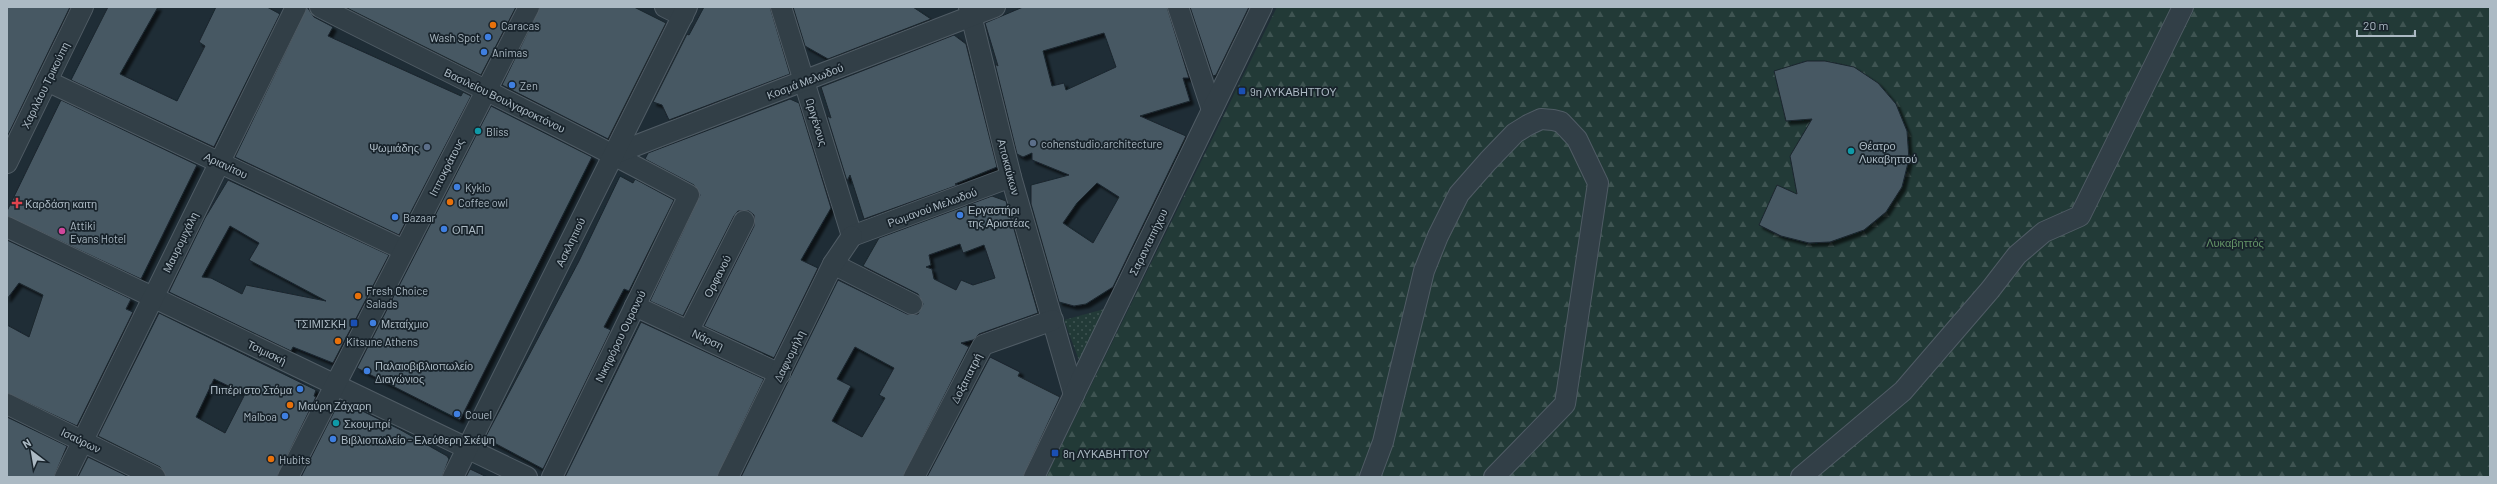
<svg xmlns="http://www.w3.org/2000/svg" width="2497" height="484" font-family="Barlow,sans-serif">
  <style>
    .grass { fill: url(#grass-dots) }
    .forest { fill: url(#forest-firs) }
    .building { fill: #475863; stroke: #1a252d; fill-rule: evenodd; filter: url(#shadow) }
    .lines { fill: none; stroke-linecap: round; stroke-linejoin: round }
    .minor-casing { stroke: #505c65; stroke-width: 22 }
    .minor { stroke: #323f47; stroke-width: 20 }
    .food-dot { fill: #e8710a; stroke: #18232b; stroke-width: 1.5 }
    .shop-dot { fill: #3f7fe0; stroke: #18232b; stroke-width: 1.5 }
    .transit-dot { fill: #1a4fb4; stroke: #18232b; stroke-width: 1.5 }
    .culture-dot { fill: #0f9aa8; stroke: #18232b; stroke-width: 1.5 }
    .service-dot { fill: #5c6f8a; stroke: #18232b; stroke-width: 1.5 }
    .health-dot { fill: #e0444e; stroke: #18232b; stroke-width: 1.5 }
    .hotel-dot { fill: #d1479c; stroke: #18232b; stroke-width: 1.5 }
    .labels { text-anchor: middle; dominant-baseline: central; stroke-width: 3.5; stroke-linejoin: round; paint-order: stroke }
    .poi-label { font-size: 11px; fill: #acbac4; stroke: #18232b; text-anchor: start }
    .street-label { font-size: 11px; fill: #acbac4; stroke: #18232b }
    .park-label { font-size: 11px; fill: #649467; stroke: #18232b }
  </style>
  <defs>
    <pattern id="grass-dots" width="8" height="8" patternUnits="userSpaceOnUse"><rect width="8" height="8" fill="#223a37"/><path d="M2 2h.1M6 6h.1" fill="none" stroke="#3f5452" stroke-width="1.8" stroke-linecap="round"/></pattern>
    <pattern id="forest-firs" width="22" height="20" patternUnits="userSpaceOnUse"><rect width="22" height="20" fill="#223a37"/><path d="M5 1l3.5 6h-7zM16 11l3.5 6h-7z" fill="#3f5452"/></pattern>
    <filter id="shadow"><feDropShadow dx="3.5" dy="3.5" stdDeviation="1" flood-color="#0009"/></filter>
  </defs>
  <rect width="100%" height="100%" fill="#1f2d36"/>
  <path class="grass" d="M 1108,308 L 1080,363 L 1064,320 Z"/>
  <path class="forest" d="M 1277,7 L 2490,7 L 2490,477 L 1046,477 Z"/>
  <g class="building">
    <path d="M 7,7 L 70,7 L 7,137 Z"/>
    <path d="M 108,7 L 158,7 L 120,74 L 177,101 L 205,46 L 199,42 L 216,7 L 267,7 L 280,14 L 214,147 L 71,80 Z"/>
    <path d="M 307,7 L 314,17 L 333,27 L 328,36 L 461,96 L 463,92 L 471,96 L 399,235 L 235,157 Z"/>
    <path d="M 345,7 L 516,7 L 481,75 Z"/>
    <path d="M 540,7 L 634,7 L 666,23 L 608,139 L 502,85 Z"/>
    <path d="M 704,7 L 770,7 L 790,74 L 669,120 L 662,105 L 653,102 L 687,34 L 689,35 Z"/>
    <path d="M 793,7 L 913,7 L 931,19 L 828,59 L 805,46 Z"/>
    <path d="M 1023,7 L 1167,7 L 1189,78 L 1183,78 L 1190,101 L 1140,116 L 1186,136 L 1113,287 L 1086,304 L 1074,306 L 1059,302 L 1031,204 L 1031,185 L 1069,175 L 1032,160 L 1032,153 L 1023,157 L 1017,154 L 995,64 L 998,66 L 985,23 ZM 1104,33 L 1116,67 L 1066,90 L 1064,83 L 1052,86 L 1043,51 ZM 1097,183 L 1119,197 L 1093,243 L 1063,223 L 1077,203 Z"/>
    <path d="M 1190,7 L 1249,7 L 1216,75 L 1213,76 Z"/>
    <path d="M 954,35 L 966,44 L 997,167 L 955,184 L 958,185 L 864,219 L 850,175 L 847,181 L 827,116 L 831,118 L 821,87 Z"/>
    <path d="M 1807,61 L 1825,61 L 1854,67 L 1878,83 L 1896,104 L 1907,131 L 1909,159 L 1902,187 L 1886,212 L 1864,230 L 1830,242 L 1809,243 L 1781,236 L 1759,225 L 1777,185 L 1797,194 L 1790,156 L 1812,119 L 1786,121 L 1774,71 Z"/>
    <path d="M 790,99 L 799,103 L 831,208 L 801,260 L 818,268 L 774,358 L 704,326 L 754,226 L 754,215 L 749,211 L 738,211 L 734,216 L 683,316 L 650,301 L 700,195 L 694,185 L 645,159 L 648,153 Z"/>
    <path d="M 61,100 L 197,165 L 141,279 L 7,216 L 7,211 Z"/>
    <path d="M 491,106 L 592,157 L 460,420 L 357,368 Z"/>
    <path d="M 620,176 L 633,183 L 635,179 L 674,200 L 629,291 L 624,289 L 604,327 L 611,330 L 543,469 L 485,438 L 579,261 Z"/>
    <path d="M 228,180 L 389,255 L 333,363 L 293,347 L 291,351 L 169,292 L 205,218 ZM 230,226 L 259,243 L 249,260 L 326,301 L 246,285 L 242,294 L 211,278 L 202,277 Z"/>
    <path d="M 992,196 L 1006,201 L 1038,313 L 979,334 L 973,340 L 961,343 L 969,347 L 903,477 L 741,477 L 838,280 L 907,314 L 918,314 L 923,304 L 918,294 L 863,266 L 879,238 ZM 960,244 L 963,253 L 984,245 L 995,278 L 973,285 L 961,280 L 956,290 L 934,279 L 932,269 L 926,267 L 931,265 L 929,255 ZM 855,347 L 894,368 L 879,395 L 885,398 L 862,437 L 832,421 L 851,386 L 837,379 Z"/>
    <path d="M 7,240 L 131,299 L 126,309 L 133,312 L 77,426 L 7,393 L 7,325 L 29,337 L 43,295 L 19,283 L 7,299 Z"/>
    <path d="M 159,313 L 316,390 L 314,396 L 316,397 L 277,477 L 166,477 L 160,467 L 98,436 ZM 214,379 L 245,394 L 225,433 L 196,417 Z"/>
    <path d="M 641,322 L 764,379 L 717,477 L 565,477 Z"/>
    <path d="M 990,357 L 1020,372 L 1018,376 L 1060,397 L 1023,477 L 927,477 Z"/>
    <path d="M 350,405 L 399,429 L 447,456 L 449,459 L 442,477 L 301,477 L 337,406 L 346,410 Z"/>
    <path d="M 7,417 L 67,446 L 54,477 L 7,477 Z"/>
    <path d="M 88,457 L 129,477 L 78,477 Z"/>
    <path d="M 470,469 L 487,477 L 466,477 Z"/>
  </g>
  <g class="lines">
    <g class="minor-casing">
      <g id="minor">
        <path d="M 320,7 C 443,70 568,129 689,195 L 552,477"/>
        <path d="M 665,7 L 683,16"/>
        <path d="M 781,7 L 852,236"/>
        <path d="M 969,7 L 1011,177 L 1074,395"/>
        <path d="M 1178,7 L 1212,110"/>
        <path d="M 47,81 L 404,250"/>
        <path d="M 614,154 L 995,7"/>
        <path d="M 7,163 L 83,7"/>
        <path d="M 7,227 L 527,477"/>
        <path d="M 852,236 L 1011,177"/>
        <path d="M 833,264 L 912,304"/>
        <path d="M 635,306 L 780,374"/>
        <path d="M 689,330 L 744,221"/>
        <path d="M 7,404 L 155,477"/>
        <path d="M 65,477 L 296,7"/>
        <path d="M 288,477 L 529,7"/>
        <path d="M 453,477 L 687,7"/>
        <path d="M 728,477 L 833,264 L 852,236"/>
        <path d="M 914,477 L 983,345 L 1053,320"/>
        <path d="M 1034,477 L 1262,7"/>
        <path d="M 1370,477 L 1383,442 L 1424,271 L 1438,236 L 1459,194 L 1488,161 L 1515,133 L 1528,125 L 1541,119 L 1553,120 L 1561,122 L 1577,139 L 1598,183 L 1565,404 L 1494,477"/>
        <path d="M 1801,477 L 1903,391 L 1990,290 L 2017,255 L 2044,232 L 2080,216 L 2183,7"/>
      </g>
    </g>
    <use href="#minor" class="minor"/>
  </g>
  <g class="food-dot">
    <circle cx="493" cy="25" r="4"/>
    <circle cx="450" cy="202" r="4"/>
    <circle cx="358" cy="296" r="4"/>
    <circle cx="338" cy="341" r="4"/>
    <circle cx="290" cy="405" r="4"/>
    <circle cx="271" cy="459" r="4"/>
  </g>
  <g class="shop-dot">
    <circle cx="488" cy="37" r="4"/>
    <circle cx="484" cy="52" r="4"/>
    <circle cx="512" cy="85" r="4"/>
    <circle cx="457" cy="187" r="4"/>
    <circle cx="960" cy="215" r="4"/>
    <circle cx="395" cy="217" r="4"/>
    <circle cx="444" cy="229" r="4"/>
    <circle cx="373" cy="323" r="4"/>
    <circle cx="367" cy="371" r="4"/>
    <circle cx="300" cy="389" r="4"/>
    <circle cx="457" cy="414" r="4"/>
    <circle cx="285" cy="416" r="4"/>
    <circle cx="333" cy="439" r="4"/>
  </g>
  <g class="transit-dot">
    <rect x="1238" y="87" width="8" height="8" rx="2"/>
    <rect x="350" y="319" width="8" height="8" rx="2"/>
    <rect x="1051" y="449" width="8" height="8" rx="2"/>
  </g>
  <g class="culture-dot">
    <circle cx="478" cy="131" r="4"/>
    <circle cx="1851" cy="151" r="4"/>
    <circle cx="336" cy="423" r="4"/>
  </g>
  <g class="service-dot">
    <circle cx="1033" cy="143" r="4"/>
    <circle cx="427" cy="147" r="4"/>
  </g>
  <path class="health-dot" d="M15 197h4v4h4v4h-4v4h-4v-4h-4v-4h4z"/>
  <circle class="hotel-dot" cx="62" cy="231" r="4"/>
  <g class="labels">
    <g class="poi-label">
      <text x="501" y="25">Caracas</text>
      <text x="480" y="37" text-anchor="end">Wash Spot</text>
      <text x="492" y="52">Animas</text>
      <text x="520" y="85">Zen</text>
      <text x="1250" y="91">9η ΛΥΚΑΒΗΤΤΟΥ</text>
      <text x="486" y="131">Bliss</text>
      <text x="1041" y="143">cohenstudio.architecture</text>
      <text x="1859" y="145">Θέατρο<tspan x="1859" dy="13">Λυκαβηττού</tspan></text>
      <text x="419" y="147" text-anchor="end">Ψωμιάδης</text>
      <text x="465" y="187">Kyklo</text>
      <text x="458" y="202">Coffee owl</text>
      <text x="25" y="203">Καρδάση καιτη</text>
      <text x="968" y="209">Εργαστήρι<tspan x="968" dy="13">της Αριστέας</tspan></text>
      <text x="403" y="217">Bazaar</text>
      <text x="70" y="225">Attiki<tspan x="70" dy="13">Evans Hotel</tspan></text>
      <text x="452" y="229">ΟΠΑΠ</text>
      <text x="366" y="290">Fresh Choice<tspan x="366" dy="13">Salads</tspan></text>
      <text x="346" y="323" text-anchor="end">ΤΣΙΜΙΣΚΗ</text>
      <text x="381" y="323">Μεταίχμιο</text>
      <text x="346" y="341">Kitsune Athens</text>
      <text x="375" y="365">Παλαιοβιβλιοπωλείο<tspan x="375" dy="13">Διαγώνιος</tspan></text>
      <text x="292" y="389" text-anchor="end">Πιπέρι στο Στόμα</text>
      <text x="298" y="405">Μαύρη Ζάχαρη</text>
      <text x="465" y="414">Couel</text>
      <text x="277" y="416" text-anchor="end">Malboa</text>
      <text x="344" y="423">Σκουμπρί</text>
      <text x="341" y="439">Βιβλιοπωλείο - Ελεύθερη Σκέψη</text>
      <text x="1063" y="453">8η ΛΥΚΑΒΗΤΤΟΥ</text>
      <text x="279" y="459">Hubits</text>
    </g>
    <g class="street-label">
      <text transform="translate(805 81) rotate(-21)">Κοσμά Μελωδού</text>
      <text transform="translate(45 85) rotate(-64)">Χαριλάου Τρικούπη</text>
      <text transform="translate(505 100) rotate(26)">Βασιλείου Βουλγαροκτόνου</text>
      <text transform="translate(817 122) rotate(73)">Ωριγένους</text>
      <text transform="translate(226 165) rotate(25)">Αριανίτου</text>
      <text transform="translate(446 167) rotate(-63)">Ιπποκράτους</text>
      <text transform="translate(1009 167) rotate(75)">Αποκαύκων</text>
      <text transform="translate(932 207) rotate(-20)">Ρωμανού Μελωδού</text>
      <text transform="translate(180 242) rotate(-64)">Μαυρομιχάλη</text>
      <text transform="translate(570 242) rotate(-64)">Ασκληπιού</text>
      <text transform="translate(1148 242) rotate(-64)">Σαρανταπήχου</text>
      <text transform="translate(717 276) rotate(-63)">Ορφανού</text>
      <text transform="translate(620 336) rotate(-64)">Νικηφόρου Ουρανού</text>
      <text transform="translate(708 339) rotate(25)">Νάρση</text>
      <text transform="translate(267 352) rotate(26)">Τσιμισκή</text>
      <text transform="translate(789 356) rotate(-64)">Δαφνομήλη</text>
      <text transform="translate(966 378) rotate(-63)">Δοξαπατρή</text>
      <text transform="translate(81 440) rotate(26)">Ισαύρων</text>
    </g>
    <g class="park-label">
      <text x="2235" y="242">Λυκαβηττός</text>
    </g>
  </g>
  <rect width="2497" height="484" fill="none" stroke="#acbac4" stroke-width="16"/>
  <g transform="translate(32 452) rotate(329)" stroke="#18232b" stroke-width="3" paint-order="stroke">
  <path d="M0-3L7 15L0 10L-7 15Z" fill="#acbac4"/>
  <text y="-6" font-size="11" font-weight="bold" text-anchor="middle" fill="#acbac4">N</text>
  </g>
  <path d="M2357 30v6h58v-6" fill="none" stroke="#acbac4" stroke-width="2"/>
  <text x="2363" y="30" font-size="12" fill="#acbac4" stroke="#18232b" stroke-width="3" paint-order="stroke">20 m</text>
</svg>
